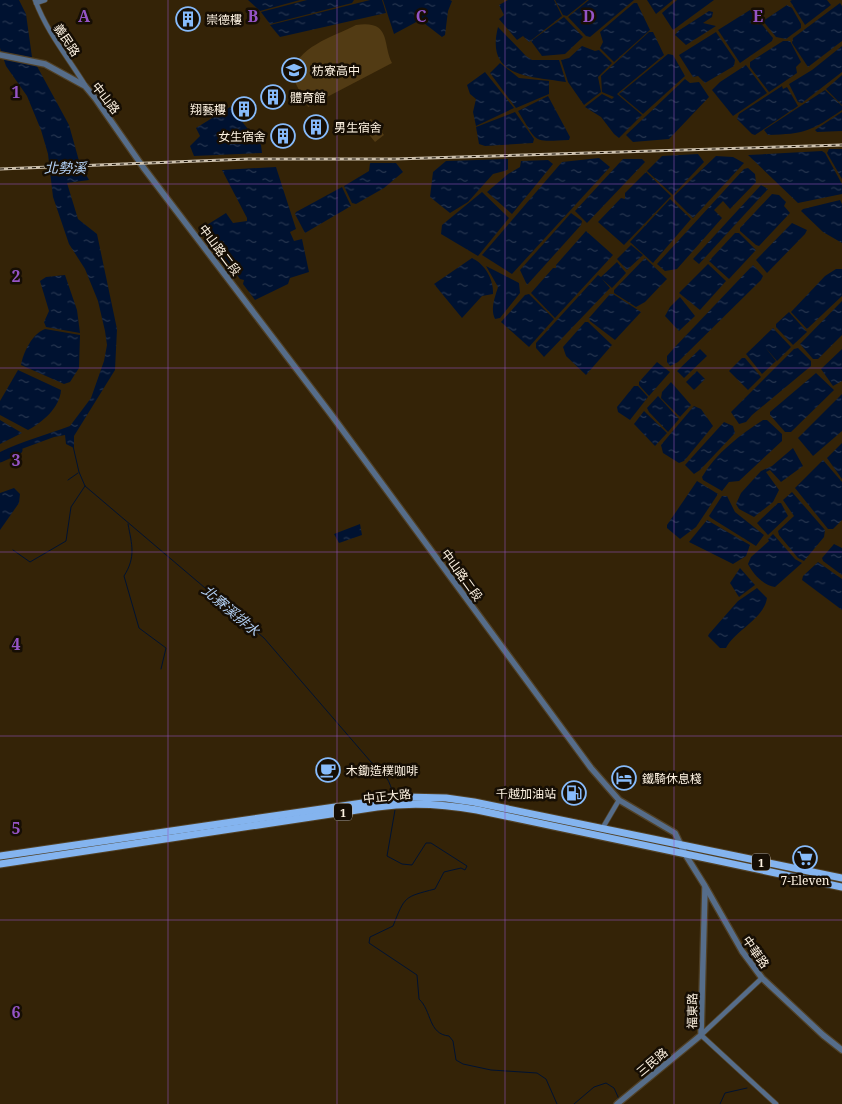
<svg xmlns="http://www.w3.org/2000/svg" width="842" height="1104" font-family="'Noto Serif','Noto Sans TC',serif">
  <style>
    .park { fill: #523b14 }
    .water { fill: url(#water-ripples) }
    .lines { fill: none; stroke-linecap: round; stroke-linejoin: round }
    .stream { stroke: #001231; stroke-width: 1 }
    .river { stroke: #001231; stroke-width: 9 }
    .minor-casing { stroke: #504026; stroke-width: 6 }
    .tertiary-casing { stroke: #504026; stroke-width: 8 }
    .primary-casing { stroke: #504026; stroke-width: 9 }
    .minor { stroke: #566d8a; stroke-width: 4.5 }
    .tertiary { stroke: #566d8a; stroke-width: 5.5 }
    .primary { stroke: #84b4ef; stroke-width: 7 }
    .rail-casing { stroke: #cdc1ae; stroke-width: 3 }
    .rail { stroke: #160e04; stroke-width: 1; stroke-dasharray: 4; stroke-linecap: butt }
    .grid { fill: none; stroke: #9554c6; stroke-width: 1; stroke-opacity: 0.55 }
    .labels { text-anchor: middle; dominant-baseline: central; stroke-width: 5; stroke-linejoin: round; paint-order: stroke }
    .shield { fill: #160e04; stroke: #b8aea0; stroke-width: 1 }
    .shield-label { font-size: 11px; font-weight: bold; fill: #fef3e3 }
    .poi-label { font-size: 12px; fill: #fef3e3; stroke: #160e04; text-anchor: start }
    .street-label { font-size: 12px; fill: #fef3e3; stroke: #160e04 }
    .water-label { font-size: 14px; font-style: italic; fill: #b4d1f5; stroke: #160e04 }
    .grid-label { font-size: 16px; text-anchor: middle; font-weight: bold; fill: #9554c6; stroke: #160e04; stroke-width: 5; stroke-linejoin: round; paint-order: stroke }
  </style>
  <defs>
    <pattern id="water-ripples" width="26" height="14" patternUnits="userSpaceOnUse" patternTransform="scale(1.25)"><rect width="26" height="14" fill="#001231"/><path d="M2 4q2-2 4 0t4 0M15 11q2-2 4 0t4 0" fill="none" stroke="#26354f"/></pattern>
  </defs>
  <rect width="100%" height="100%" fill="#342307"/>
  <g class="park">
    <path d="M 356,25 C 392,20 382,44 392,63 L 308,107 L 305,100 L 308,98 L 299,90 L 292,76 C 295,47 333,37 356,25 Z"/>
    <path d="M 371,119 L 384,135 L 375,142 L 362,126 Z"/>
  </g>
  <g class="water">
    <path d="M 0,0 L 19,0 L 26,14 L 32,57 L 69,125 L 81,168 L 88,178 L 89,180 L 67,183 L 78,219 L 97,234 L 117,329 L 115,370 L 74,436 L 74,448 L 66,444 L 65,435 L 54,437 L 0,457 L 0,452 C 23,441 46,435 70,426 L 91,398 L 104,361 L 107,345 L 105,331 L 98,301 L 85,269 L 69,244 L 53,197 L 48,154 L 41,130 L 27,96 L 6,66 L 0,48 Z"/>
    <path d="M 248,0 L 300,0 L 260,11 Z"/>
    <path d="M 307,0 L 354,0 L 352,3 L 270,24 L 261,12 Z"/>
    <path d="M 370,0 L 382,0 L 386,13 L 280,37 L 270,25 Z"/>
    <path d="M 383,0 L 450,0 L 452,1 L 448,11 L 445,35 L 442,37 L 420,20 L 394,34 Z"/>
    <path d="M 508,0 L 554,0 L 562,16 L 529,42 L 523,36 L 517,40 L 499,19 L 504,15 L 499,5 Z"/>
    <path d="M 555,0 L 587,0 L 567,16 L 563,15 Z"/>
    <path d="M 589,0 L 634,0 L 590,37 L 586,36 L 568,17 Z"/>
    <path d="M 647,0 L 673,0 L 656,14 Z"/>
    <path d="M 677,0 L 714,0 L 673,30 L 662,13 Z"/>
    <path d="M 792,0 L 827,0 L 831,5 L 805,25 L 790,1 Z"/>
    <path d="M 634,3 L 637,3 L 650,30 L 614,62 L 600,48 L 603,42 L 600,32 Z"/>
    <path d="M 840,3 L 842,6 L 842,41 L 808,67 L 792,43 L 793,38 Z"/>
    <path d="M 787,5 L 792,8 L 801,24 L 801,28 L 786,39 L 776,37 L 763,21 Z"/>
    <path d="M 750,10 L 773,38 L 772,41 L 740,63 L 718,30 Z"/>
    <path d="M 709,11 L 713,12 L 712,17 L 703,23 L 716,26 L 686,45 L 675,35 L 678,31 Z"/>
    <path d="M 564,17 L 583,37 L 565,54 L 542,56 L 531,41 Z"/>
    <path d="M 498,27 L 526,56 L 532,60 L 559,60 L 566,82 C 530,76 485,78 498,27 Z"/>
    <path d="M 649,32 L 653,32 L 664,55 L 617,94 L 642,115 L 619,138 L 614,134 L 601,117 L 585,107 L 602,94 L 612,99 L 614,97 L 602,92 L 601,76 Z"/>
    <path d="M 716,32 L 735,60 L 734,66 L 705,83 L 698,76 L 693,77 L 679,55 Z"/>
    <path d="M 783,41 L 790,41 L 801,62 L 796,67 L 797,73 L 769,92 L 750,67 L 750,62 Z"/>
    <path d="M 582,46 L 595,51 L 599,50 L 612,63 L 598,77 L 601,92 L 584,105 L 568,82 L 561,60 L 569,58 Z"/>
    <path d="M 842,46 L 842,72 L 802,103 L 798,102 L 789,84 L 812,70 Z"/>
    <path d="M 668,54 L 673,55 L 685,76 L 643,114 L 619,94 Z"/>
    <path d="M 500,63 L 519,78 L 549,81 L 549,94 L 516,108 L 490,73 Z"/>
    <path d="M 746,65 L 767,93 L 733,116 L 712,90 L 720,82 Z"/>
    <path d="M 485,72 L 514,108 L 476,126 L 473,112 L 476,99 L 470,94 L 467,85 Z"/>
    <path d="M 842,75 L 842,105 L 826,89 Z"/>
    <path d="M 685,79 L 690,83 L 699,82 L 709,97 L 669,139 L 633,142 L 626,135 Z"/>
    <path d="M 782,86 L 783,89 L 787,87 L 798,106 L 755,135 L 752,134 L 737,119 L 739,114 Z"/>
    <path d="M 825,90 L 842,106 L 842,110 C 811,131 805,134 768,135 L 764,130 Z"/>
    <path d="M 548,96 L 570,137 L 569,140 C 531,142 538,143 518,111 Z"/>
    <path d="M 230,107 L 261,145 L 262,153 L 194,156 L 190,146 L 200,136 L 196,128 Z"/>
    <path d="M 515,112 L 534,139 L 533,143 L 485,146 L 479,144 L 476,127 Z"/>
    <path d="M 842,112 L 842,131 L 817,132 L 815,130 Z"/>
    <path d="M 829,149 L 842,149 L 842,179 L 827,153 Z"/>
    <path d="M 822,151 L 825,153 L 842,184 L 842,194 L 798,203 L 748,155 Z"/>
    <path d="M 698,154 L 704,162 L 673,195 L 647,171 L 662,156 Z"/>
    <path d="M 716,156 L 733,157 L 744,163 L 693,218 L 674,199 L 674,196 Z"/>
    <path d="M 599,158 L 610,167 L 512,274 L 482,255 L 562,162 Z"/>
    <path d="M 508,159 L 508,170 L 493,174 L 468,202 L 450,213 L 430,197 L 433,172 L 446,161 Z"/>
    <path d="M 623,159 L 642,159 L 645,162 L 587,223 L 575,211 Z"/>
    <path d="M 548,160 L 553,164 L 512,214 L 487,192 L 508,174 L 520,167 L 521,161 Z"/>
    <path d="M 370,163 L 396,163 L 403,172 L 384,188 L 356,204 L 352,203 L 344,186 L 369,171 Z"/>
    <path d="M 276,167 L 296,229 L 290,232 L 294,241 L 302,239 L 309,272 L 290,278 L 288,284 L 255,300 L 243,284 L 244,280 L 240,279 L 202,228 L 226,213 L 233,223 L 247,221 L 247,218 L 222,170 Z"/>
    <path d="M 748,168 L 755,174 L 756,182 L 730,209 L 723,201 L 714,210 L 722,218 L 677,269 L 665,271 L 657,264 L 744,169 Z"/>
    <path d="M 646,172 L 671,196 L 624,245 L 598,222 L 621,198 L 625,199 L 625,193 Z"/>
    <path d="M 761,185 L 768,189 L 699,264 L 693,259 Z"/>
    <path d="M 342,187 L 351,206 L 305,233 L 295,214 L 296,212 Z"/>
    <path d="M 482,192 L 509,218 L 478,256 L 441,234 L 442,225 Z"/>
    <path d="M 772,194 L 779,195 L 786,202 L 784,206 L 790,213 L 759,246 L 756,245 L 740,231 L 740,228 Z"/>
    <path d="M 670,199 L 691,219 L 653,263 L 630,242 Z"/>
    <path d="M 840,200 L 842,204 L 842,243 L 823,232 L 801,211 L 803,209 Z"/>
    <path d="M 571,213 L 582,221 L 581,225 L 527,285 L 520,270 Z"/>
    <path d="M 792,223 L 807,230 L 805,234 L 767,273 L 756,260 Z"/>
    <path d="M 586,231 L 613,255 L 555,318 L 531,293 L 553,268 L 556,268 L 556,265 Z"/>
    <path d="M 735,233 L 739,233 L 756,250 L 729,279 L 709,261 Z"/>
    <path d="M 631,245 L 643,255 L 627,270 L 617,259 Z"/>
    <path d="M 472,258 C 485,264 494,280 493,294 L 482,296 L 462,318 L 434,284 Z"/>
    <path d="M 645,258 L 667,279 L 645,302 L 636,307 L 614,293 L 614,290 Z"/>
    <path d="M 617,262 L 626,273 L 612,288 L 602,279 L 610,288 L 544,357 L 536,348 L 536,343 L 598,275 L 601,277 Z"/>
    <path d="M 708,264 L 726,281 L 700,310 L 679,293 Z"/>
    <path d="M 753,265 L 763,276 L 761,280 L 678,362 L 670,366 L 667,362 L 667,356 L 674,348 Z"/>
    <path d="M 486,266 L 519,283 L 520,293 L 500,318 L 495,319 C 490,309 495,297 498,287 Z"/>
    <path d="M 836,269 L 842,269 L 842,296 L 807,329 L 791,312 L 825,276 Z"/>
    <path d="M 65,275 L 77,310 L 80,333 L 46,327 L 44,322 L 49,311 L 40,281 L 46,277 Z"/>
    <path d="M 529,294 L 554,319 L 529,347 L 501,322 L 525,295 Z"/>
    <path d="M 610,294 L 613,294 L 641,312 L 615,340 L 590,321 L 589,318 Z"/>
    <path d="M 680,297 L 695,316 L 679,331 L 665,316 L 670,307 Z"/>
    <path d="M 842,301 L 842,335 L 818,359 L 813,359 L 800,344 Z"/>
    <path d="M 789,312 L 807,332 L 793,345 L 776,327 L 776,324 Z"/>
    <path d="M 585,322 L 588,322 L 612,345 L 586,375 L 566,356 L 563,347 Z"/>
    <path d="M 773,328 L 791,347 L 777,361 L 765,347 L 776,361 L 762,374 L 746,354 Z"/>
    <path d="M 45,329 L 80,335 L 79,368 L 70,382 L 64,384 L 21,365 C 23,352 33,333 45,329 Z"/>
    <path d="M 798,348 L 811,361 L 811,366 L 752,415 L 746,422 L 739,424 L 731,412 L 794,349 Z"/>
    <path d="M 700,349 L 707,356 L 684,378 L 677,371 Z"/>
    <path d="M 842,349 L 842,381 L 833,386 L 821,369 Z"/>
    <path d="M 742,358 L 745,358 L 761,377 L 748,390 L 729,371 Z"/>
    <path d="M 657,362 L 670,372 L 649,396 L 639,385 L 639,382 Z"/>
    <path d="M 18,370 L 61,390 C 60,407 43,422 28,430 L 0,415 L 0,401 Z"/>
    <path d="M 697,371 L 705,379 L 694,390 L 686,382 Z"/>
    <path d="M 816,373 L 834,390 L 791,432 L 785,432 L 770,415 L 770,412 Z"/>
    <path d="M 671,382 L 691,405 L 680,417 L 661,398 L 662,392 Z"/>
    <path d="M 634,386 L 638,386 L 648,397 L 630,420 L 618,412 L 617,407 Z"/>
    <path d="M 842,394 L 842,431 L 813,456 L 798,438 Z"/>
    <path d="M 658,396 L 679,419 L 668,432 L 649,412 L 647,408 Z"/>
    <path d="M 694,406 L 701,409 L 713,426 L 684,461 L 679,463 L 663,453 L 661,445 Z"/>
    <path d="M 644,411 L 667,433 L 655,446 L 634,424 Z"/>
    <path d="M 0,420 L 22,433 L 0,444 Z"/>
    <path d="M 763,420 L 767,420 L 782,434 L 782,441 L 739,481 L 729,482 L 722,491 L 703,480 L 702,477 C 716,453 740,435 763,420 Z"/>
    <path d="M 724,422 L 733,426 L 735,433 L 700,470 L 694,474 L 685,465 Z"/>
    <path d="M 842,443 L 842,479 L 827,458 Z"/>
    <path d="M 793,448 L 803,466 L 781,482 L 770,470 L 766,472 L 779,490 L 773,502 L 754,517 L 739,509 L 736,504 L 741,493 L 761,471 L 772,466 Z"/>
    <path d="M 823,460 L 842,482 L 842,520 L 833,529 L 828,529 L 795,488 Z"/>
    <path d="M 697,481 L 718,494 L 696,527 L 680,539 L 667,528 L 667,525 Z"/>
    <path d="M 14,488 L 20,494 L 19,503 L 0,530 L 0,493 Z"/>
    <path d="M 792,492 L 825,530 L 824,537 L 804,561 L 798,558 L 779,535 L 778,531 L 794,516 L 783,500 Z"/>
    <path d="M 722,496 L 727,496 L 735,512 L 764,535 L 756,546 L 711,518 L 709,516 Z"/>
    <path d="M 778,503 L 781,503 L 788,516 L 768,535 L 757,523 Z"/>
    <path d="M 707,520 L 750,545 L 746,556 L 733,564 L 689,542 Z"/>
    <path d="M 360,524 L 362,535 L 339,543 L 334,534 Z"/>
    <path d="M 773,534 L 795,559 L 802,563 L 775,587 C 763,585 754,575 748,564 L 751,557 L 769,541 L 768,539 Z"/>
    <path d="M 834,544 L 842,548 L 842,575 L 823,561 L 822,558 Z"/>
    <path d="M 818,562 L 842,579 L 842,610 L 802,580 L 803,576 Z"/>
    <path d="M 740,568 L 755,585 L 739,597 L 730,583 Z"/>
    <path d="M 757,588 L 767,598 C 764,619 735,630 726,648 L 720,648 L 708,636 L 709,634 L 738,601 Z"/>
  </g>
  <g class="lines">
    <g class="stream">
      <path d="M 73,446 L 79,472 L 85,486 L 264,638 L 371,762 C 382,770 388,777 392,790"/>
      <path d="M 68,480 L 78,473"/>
      <path d="M 128,524 C 132,545 136,557 124,576 L 139,628 L 166,648 L 161,669"/>
      <path d="M 13,550 L 30,562 L 66,541 L 71,507 L 85,486"/>
      <path d="M 395,810 L 387,856 L 402,864 L 412,865 L 426,843 L 431,843 L 467,866 L 465,870 L 461,868 L 444,872 L 435,889 C 404,897 405,896 393,926 L 370,937 L 369,943 L 417,975 L 419,999 C 432,1011 428,1034 449,1036 L 453,1041 L 456,1060 L 463,1064 L 491,1070 L 537,1073 L 546,1079 L 557,1104"/>
      <path d="M 574,1104 L 594,1087 L 606,1083 L 614,1088 L 619,1099"/>
      <path d="M 720,1104 L 725,1093 L 747,1088"/>
    </g>
    <path class="river" d="M 0,458 L 18,450"/>
    <g class="minor-casing">
      <g id="minor">
        <path d="M 35,0 C 47,32 67,56 85,85"/>
        <path d="M 36,3 L 45,0"/>
        <path d="M 602,829 L 619,800"/>
        <path d="M 762,978 L 701,1035 L 776,1104"/>
      </g>
    </g>
    <g class="tertiary-casing">
      <g id="tertiary">
        <path d="M 0,55 L 45,64 L 85,86 L 95,98 L 143,167 L 330,413 L 591,768 L 619,800 L 675,833 L 685,854 L 705,886 L 742,951 L 762,978 L 823,1035 L 842,1050"/>
        <path d="M 617,1104 L 701,1035 L 705,888"/>
      </g>
    </g>
    <g class="primary-casing">
      <g id="primary">
        <path d="M 0,856 L 404,797 L 446,798 L 474,802 L 842,878"/>
        <path d="M 0,864 L 377,807 C 411,802 443,804 477,810 L 842,887"/>
      </g>
    </g>
    <use href="#minor" class="minor"/>
    <use href="#tertiary" class="tertiary"/>
    <use href="#primary" class="primary"/>
    <g class="rail-casing">
      <path id="rail" d="M 0,169 L 248,159 L 395,159 L 842,145"/>
    </g>
    <use href="#rail" class="rail"/>
  </g>
  <path class="grid" d="M 168,0 L 168,1104M 337,0 L 337,1104M 505,0 L 505,1104M 674,0 L 674,1104M 0,184 L 842,184M 0,368 L 842,368M 0,552 L 842,552M 0,736 L 842,736M 0,920 L 842,920"/>
  <defs>
    <g id="building-ring" transform="scale(1.25)"><circle r="9.5" fill="#160e04" stroke="#87bbfb" stroke-width="1.5"/><path d="M-4-6H4V6H1V3H-1V6H-4ZM-2.5-4.3h1.7v1.8h-1.7ZM.8-4.3h1.7v1.8H.8ZM-2.5-1h1.7V.8h-1.7ZM.8-1h1.7V.8H.8Z" fill="#87bbfb"/></g>
    <g id="school-ring" transform="scale(1.25)"><circle r="9.5" fill="#160e04" stroke="#87bbfb" stroke-width="1.5"/><path d="M0-5L7-2L0 1L-7-2ZM-4 1L0 2.5L4 1V4Q0 6-4 4Z" fill="#87bbfb"/></g>
    <g id="cafe-ring" transform="scale(1.25)"><circle r="9.5" fill="#160e04" stroke="#87bbfb" stroke-width="1.5"/><path d="M-5.5-4.5H6V0H3Q3 3.5 0 3.5H-2.5Q-5.5 3.5-5.5 0ZM3-3.2v2h1.7v-2ZM-6 4.5H4V6H-6Z" fill="#87bbfb"/></g>
    <g id="hotel-ring" transform="scale(1.25)"><circle r="9.5" fill="#160e04" stroke="#87bbfb" stroke-width="1.5"/><path d="M-6-4.5h1.5V1H6V5H4.5V3h-9V5H-6ZM-4 0a1.8 1.8 0 1 1 3.6 0ZM.5 0V-2.5h3Q6-2.5 6 0Z" fill="#87bbfb"/></g>
    <g id="fuel-ring" transform="scale(1.25)"><circle r="9.5" fill="#160e04" stroke="#87bbfb" stroke-width="1.5"/><path d="M-5.5-6h7V0h2V4h1.3V-2.5L3-4.5l.8-.8L6-3V5H2.5V1h-1V6h-7ZM-4.2-4.7v3.2H.2V-4.7Z" fill="#87bbfb"/></g>
    <g id="supermarket-ring" transform="scale(1.25)"><circle r="9.5" fill="#160e04" stroke="#87bbfb" stroke-width="1.5"/><path d="M-6-5.5h2.5l.6 2H6L4.5 2H-2.5L-4.4-4H-6ZM-1.5 3.2a1.3 1.3 0 1 0 .1 0ZM3 3.2a1.3 1.3 0 1 0 .1 0Z" fill="#87bbfb"/></g>
  </defs>
  <g fill-rule="evenodd">
    <use href="#building-ring" x="188" y="19"/>
    <use href="#school-ring" x="294" y="70"/>
    <use href="#building-ring" x="273" y="97"/>
    <use href="#building-ring" x="244" y="109"/>
    <use href="#building-ring" x="316" y="127"/>
    <use href="#building-ring" x="283" y="136"/>
    <use href="#cafe-ring" x="328" y="770"/>
    <use href="#hotel-ring" x="624" y="778"/>
    <use href="#fuel-ring" x="574" y="793"/>
    <use href="#supermarket-ring" x="805" y="858"/>
  </g>
  <g class="labels">
    <g class="shield">
      <rect x="334" y="803.5" width="18" height="17" rx="4"/>
      <rect x="752" y="853.5" width="18" height="17" rx="4"/>
    </g>
    <g class="shield-label">
      <text x="343" y="812">1</text>
      <text x="761" y="862">1</text>
    </g>
    <g class="poi-label">
      <text x="206" y="19">崇德樓</text>
      <text x="312" y="70">枋寮高中</text>
      <text x="290" y="97">體育館</text>
      <text x="226" y="109" text-anchor="end">翔藝樓</text>
      <text x="334" y="127">男生宿舍</text>
      <text x="266" y="136" text-anchor="end">女生宿舍</text>
      <text x="346" y="770">木鋤造樸咖啡</text>
      <text x="642" y="778">鐵騎休息棧</text>
      <text x="556" y="793" text-anchor="end">千越加油站</text>
      <text x="805" y="880" text-anchor="middle">7-Eleven</text>
    </g>
    <g class="street-label">
      <text transform="translate(67 40) rotate(56)">義民路</text>
      <text transform="translate(106 98) rotate(52)">中山路</text>
      <text transform="translate(220 250) rotate(53)">中山路二段</text>
      <text transform="translate(462 575) rotate(54)">中山路二段</text>
      <text transform="translate(387 796) rotate(-6)">中正大路</text>
      <text transform="translate(756 952) rotate(55)">中華路</text>
      <text transform="translate(692 1011) rotate(-89)">福東路</text>
      <text transform="translate(652 1062) rotate(-40)">三民路</text>
    </g>
    <g class="water-label">
      <text x="65" y="167">北勢溪</text>
      <text transform="translate(231 610) rotate(40)">北寮溪排水</text>
    </g>
  </g>
  <g class="grid-label">
    <text x="84" y="22">A</text>
    <text x="253" y="22">B</text>
    <text x="421" y="22">C</text>
    <text x="589" y="22">D</text>
    <text x="758" y="22">E</text>
    <text x="16" y="98">1</text>
    <text x="16" y="282">2</text>
    <text x="16" y="466">3</text>
    <text x="16" y="650">4</text>
    <text x="16" y="834">5</text>
    <text x="16" y="1018">6</text>
  </g>
</svg>
